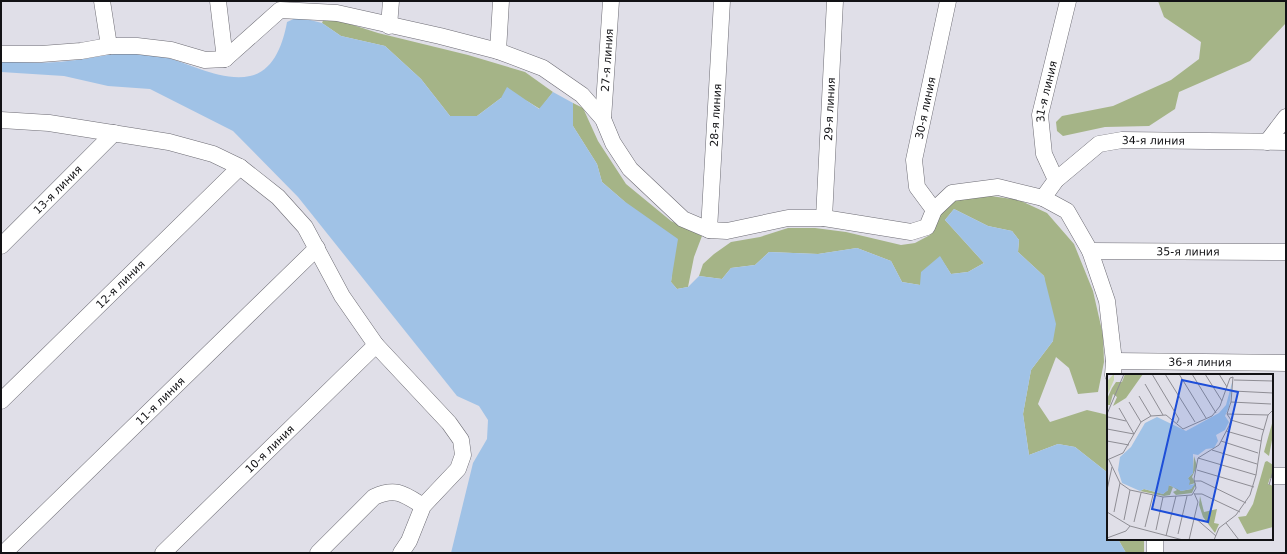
<svg xmlns="http://www.w3.org/2000/svg" width="1287" height="554" font-family="'DejaVu Sans',sans-serif">
  <style>
    .forest { fill: #a5b487 }
    .water { fill: #a0c2e6 }
    .lines { fill: none; stroke-linecap: round; stroke-linejoin: round }
    .minor-casing { stroke: #6d6c74; stroke-width: 17 }
    .minor { stroke: #fff; stroke-width: 16 }
    .labels { text-anchor: middle; dominant-baseline: central; stroke-width: 3; stroke-linejoin: round; paint-order: stroke }
    .street-label { font-size: 11px; fill: #121215; stroke: #e0dfe8 }
    .inset-road { fill: none; stroke: #8e8d94; stroke-width: 1 }
    .view { fill: #1d4ed8; fill-opacity: 0.15; stroke: #1d4ed8; stroke-width: 2 }
    .inset-edge { fill: none; stroke: #121215; stroke-width: 2 }
  </style>
  <rect width="100%" height="100%" fill="#e0dfe8"/>
  <g class="forest">
    <path d="M 1158,1 L 1286,1 L 1286,23 L 1250,61 L 1179,92 L 1175,109 L 1149,126 L 1105,127 L 1063,136 L 1057,131 L 1056,122 L 1062,116 L 1113,106 L 1171,80 L 1199,59 L 1201,42 L 1164,17 Z"/>
    <path d="M 325,16 L 378,33 L 468,55 L 525,72 L 553,92 L 540,109 L 527,101 L 501,98 L 477,116 L 450,116 L 421,79 L 385,46 L 341,36 L 322,23 Z"/>
    <path d="M 573,103 L 583,108 L 598,141 L 626,184 L 671,221 L 702,236 L 694,257 L 688,287 L 677,289 L 671,282 L 672,273 L 624,201 L 602,182 L 597,164 L 573,126 Z"/>
    <path d="M 983,195 L 1019,200 L 1047,213 L 1074,244 L 1093,291 L 1103,335 L 1104,362 L 1098,392 L 1078,394 L 1069,368 L 1056,357 L 1038,404 L 1050,422 L 1087,410 L 1108,415 L 1108,473 L 1075,447 L 1058,444 L 1029,455 L 1023,414 L 1031,370 L 1053,341 L 1044,276 L 1018,252 L 1019,240 L 1012,231 L 988,226 L 954,209 L 945,220 L 984,263 L 968,272 L 951,274 L 940,257 L 920,285 L 902,282 L 891,261 L 857,248 L 818,254 L 769,252 L 755,265 L 731,268 L 722,279 L 699,276 L 703,264 L 714,254 L 731,242 L 760,237 L 788,228 L 815,228 L 846,232 L 901,245 L 915,243 L 930,235 L 936,217 L 956,198 Z"/>
    <path d="M 1118,539 L 1144,539 L 1144,553 L 1126,553 Z"/>
  </g>
  <path class="water" d="M 298,17 L 322,23 L 341,36 L 385,46 L 421,79 L 450,116 L 477,116 L 501,98 L 507,87 L 539,109 L 553,92 L 573,103 L 573,126 L 597,164 L 602,182 L 624,201 L 678,239 L 671,282 L 677,289 L 688,287 L 699,276 L 722,279 L 731,268 L 755,265 L 769,252 L 818,254 L 857,248 L 891,261 L 902,282 L 920,285 L 921,272 L 940,256 L 951,274 L 968,272 L 984,263 L 945,220 L 954,209 L 988,226 L 1012,231 L 1019,240 L 1018,252 L 1044,276 L 1056,324 L 1053,341 L 1031,370 L 1023,414 L 1029,455 L 1058,444 L 1075,447 L 1108,473 L 1108,539 L 1118,539 L 1126,553 L 451,553 L 473,463 L 487,439 L 488,420 L 479,406 L 457,396 L 298,197 L 233,131 L 150,89 L 108,86 L 64,76 L 1,72 L 1,62 C 23,62 46,64 68,61 C 101,58 128,47 162,56 C 188,63 222,82 250,76 C 274,71 283,44 287,22 Z"/>
  <g class="lines">
    <g class="minor-casing">
      <g id="minor">
        <path d="M 102,1 L 109,46"/>
        <path d="M 218,1 L 225,59"/>
        <path d="M 389,26 L 391,1"/>
        <path d="M 498,51 L 501,1"/>
        <path d="M 1,54 L 41,54 L 81,51 L 109,46 L 137,46 L 171,50 L 205,60 L 225,59 L 280,10 L 337,13 L 440,36 L 498,51 L 543,68 L 582,95 L 603,119 L 613,143 L 630,169 L 683,219 L 709,230 L 727,231 L 788,218 L 824,218 L 911,232 L 927,227 L 934,210 L 952,193 L 998,187 L 1043,198 L 1067,211 L 1090,251 L 1107,301 L 1114,361 L 1113,375"/>
        <path id="s1" d="M 603,119 L 611,1"/>
        <path d="M 1,120 L 49,123 L 169,142 L 213,154 L 240,167 L 278,197 L 305,227 L 342,296 L 376,345 L 449,423 L 461,440 L 463,455 L 458,469 L 423,506 L 409,541 L 401,553"/>
        <path d="M 1267,142 L 1286,117"/>
        <path id="s2" d="M 1056,180 L 1044,154 L 1040,115 L 1068,1"/>
        <path id="s3" d="M 1043,198 L 1056,180 L 1099,144 L 1122,140 L 1286,142"/>
        <path id="s4" d="M 934,210 L 917,187 L 914,160 L 948,1"/>
        <path id="s5" d="M 824,218 L 835,1"/>
        <path id="s6" d="M 709,230 L 722,1"/>
        <path id="s7" d="M 1,246 L 114,133"/>
        <path id="s8" d="M 1090,251 L 1286,252"/>
        <path id="s9" d="M 1114,361 L 1286,363"/>
        <path id="s10" d="M 1,401 L 240,167"/>
        <path d="M 1272,476 L 1286,476"/>
        <path d="M 1155,539 L 1155,553"/>
        <path id="s11" d="M 4,553 L 317,248"/>
        <path id="s12" d="M 163,553 L 376,345"/>
        <path d="M 318,553 L 374,497 C 396,487 404,494 423,506"/>
      </g>
    </g>
    <use href="#minor" class="minor"/>
  </g>
  <g class="labels">
    <g class="street-label">
      <text stroke="none"><textPath href="#s1" startOffset="59">27-я линия</textPath></text>
      <text stroke="none"><textPath href="#s2" startOffset="92">31-я линия</textPath></text>
      <text stroke="none"><textPath href="#s4" startOffset="109">30-я линия</textPath></text>
      <text stroke="none"><textPath href="#s5" startOffset="109">29-я линия</textPath></text>
      <text stroke="none"><textPath href="#s6" startOffset="115">28-я линия</textPath></text>
      <text stroke="none"><textPath href="#s3" startOffset="133">34-я линия</textPath></text>
      <text stroke="none"><textPath href="#s7" startOffset="80">13-я линия</textPath></text>
      <text stroke="none"><textPath href="#s8" startOffset="98">35-я линия</textPath></text>
      <text stroke="none"><textPath href="#s10" startOffset="167">12-я линия</textPath></text>
      <text stroke="none"><textPath href="#s9" startOffset="86">36-я линия</textPath></text>
      <text stroke="none"><textPath href="#s11" startOffset="218">11-я линия</textPath></text>
      <text stroke="none"><textPath href="#s12" startOffset="149">10-я линия</textPath></text>
    </g>
  </g>
  <g transform="translate(1107 374)">
    <rect width="166" height="166" fill="#e0dfe8"/>
    <path d="M 7,0 L 7,6 L 0,22 L 0,7 Z" fill="#c8d6ab"/>
    <path d="M 18,0 L 36,0 L 19,24 L 6,32 L 10,23 L 6,20 L 3,31 L 1,31 L 0,25 L 5,14 L 9,8 L 15,8 ZM 166,46 L 166,61 L 162,82 L 157,78 ZM 87,82 L 90,92 L 85,103 L 89,110 L 85,119 L 69,121 L 66,118 L 70,116 L 66,113 L 63,121 L 57,122 L 33,117 L 37,115 L 56,120 L 61,116 L 61,111 L 70,114 L 74,117 L 84,115 L 88,109 L 82,111 L 81,104 L 86,99 ZM 160,87 L 166,91 L 166,104 L 163,104 L 161,110 L 166,112 L 166,153 L 140,160 L 131,143 L 139,142 L 146,130 L 158,88 ZM 93,122 L 97,138 L 110,135 L 107,149 L 112,150 L 108,159 L 96,143 L 92,131 Z" fill="#a5b487"/>
    <path d="M 126,5 L 122,33 L 118,42 L 122,48 L 118,56 L 109,61 L 111,67 L 107,74 L 99,75 L 91,81 L 86,80 L 86,99 L 81,104 L 83,107 L 82,111 L 88,110 L 84,115 L 74,117 L 62,111 L 61,116 L 56,120 L 37,115 L 33,117 L 15,109 L 11,96 L 13,83 L 24,73 L 38,49 L 50,43 L 79,57 L 112,39 L 119,31 Z" fill="#a0c2e6"/>
    <path class="inset-road" d="M 45,0 L 72,45 L 70,49M 58,0 L 88,48M 72,0 L 99,44M 85,0 L 109,39M 98,0 L 115,27M 112,0 L 120,13M 127,6 L 166,7M 38,10 L 56,41M 126,17 L 166,19M 32,22 L 44,42M 22,28 L 34,48M 124,28 L 164,30M 12,34 L 27,60M 0,40 L 17,0M 120,40 L 161,41M 1,43 L 19,47M 124,46 L 157,56M 0,55 L 27,60M 119,57 L 154,67M 0,67 L 22,71M 114,67 L 151,79M 105,76 L 150,90M 91,84 L 149,101M 0,86 L 16,79 L 34,48 L 44,42 L 59,41 L 76,55 L 105,42 L 113,32 L 123,4 L 126,3 L 124,28 L 120,40 L 124,46 L 122,52 L 112,71 L 91,84 L 87,105 L 89,114 L 85,121 L 56,123 L 23,116 L 13,109 L 2,86M 90,96 L 147,113M 88,107 L 94,107 L 139,129M 162,111 L 166,97M 0,116 L 5,93M 88,120 L 95,120 L 133,138M 0,138 L 23,152 L 76,166M 7,138 L 13,109M 87,143 L 109,162M 17,146 L 23,116M 27,148 L 34,119M 119,149 L 132,166M 38,153 L 46,121M 49,156 L 56,123M 71,160 L 80,122M 59,162 L 69,122M 0,164 L 19,157 L 23,152M 82,166 L 91,128 L 87,119M 107,166 L 112,154 L 129,141 L 143,121 L 149,101 L 155,62 L 161,41 L 166,36"/>
    <path class="view" d="M 75,6 L 131,18 L 101,148 L 45,135 Z"/>
    <rect width="166" height="166" class="inset-edge"/>
  </g>
  <rect width="1287" height="554" fill="none" stroke="#121215" stroke-width="4"/>
</svg>
